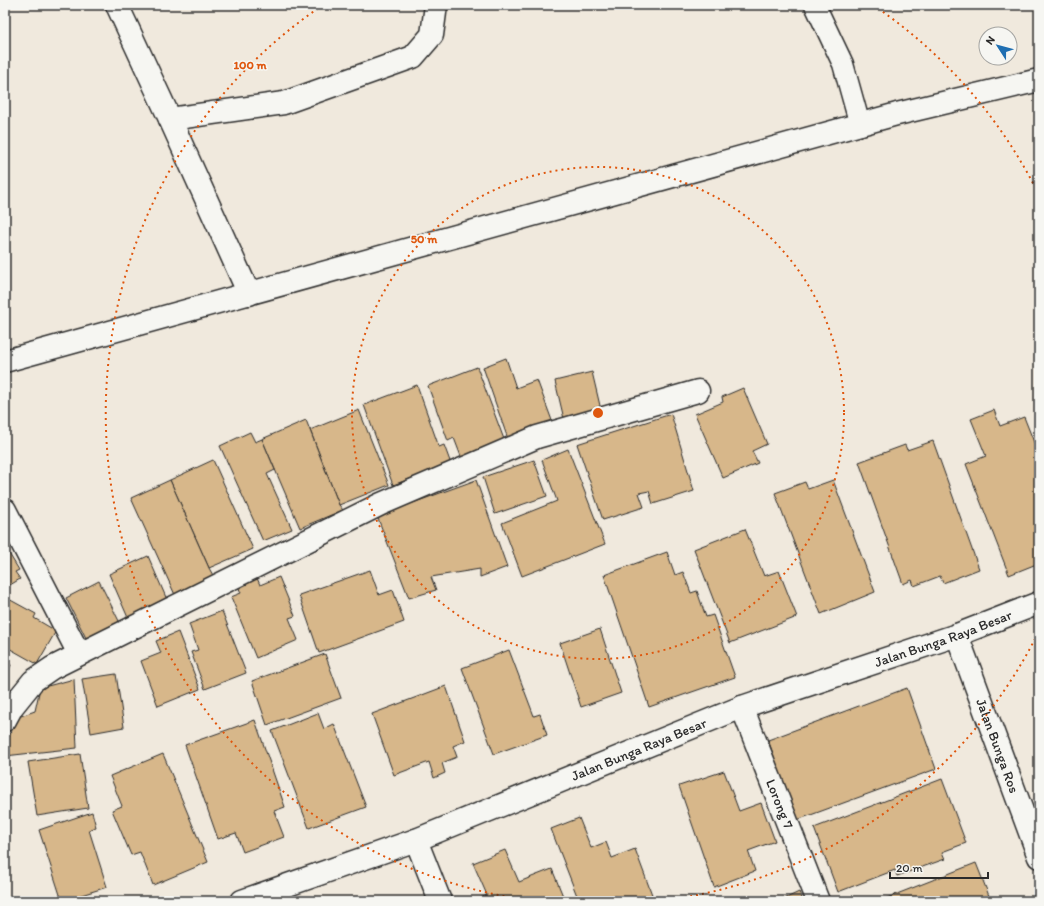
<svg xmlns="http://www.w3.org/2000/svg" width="1044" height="906" font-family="Itim,sans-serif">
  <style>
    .building { fill: #d7b78a; stroke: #2b2b2b }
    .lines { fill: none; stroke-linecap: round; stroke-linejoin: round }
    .lane-casing { stroke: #2b2b2b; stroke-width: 23 }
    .street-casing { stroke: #2b2b2b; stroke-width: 25 }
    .lane { stroke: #f6f6f2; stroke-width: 20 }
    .street { stroke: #f6f6f2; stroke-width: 22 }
    .ring { fill: none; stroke: #df570e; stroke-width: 2; stroke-dasharray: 2 4 }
    .labels { text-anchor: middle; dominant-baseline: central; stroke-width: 3; stroke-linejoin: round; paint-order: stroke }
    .street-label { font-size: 14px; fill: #2b2b2b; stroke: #f6f6f2 }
    .centre { fill: #df570e; stroke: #f6f6f2; stroke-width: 2 }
    .ring-label { font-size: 12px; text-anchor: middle; font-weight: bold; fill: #df570e; stroke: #f6f6f2; stroke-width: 3; stroke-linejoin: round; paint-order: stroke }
  </style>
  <rect width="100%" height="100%" fill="#f0e9dd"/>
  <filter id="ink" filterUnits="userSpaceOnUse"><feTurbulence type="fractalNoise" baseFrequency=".025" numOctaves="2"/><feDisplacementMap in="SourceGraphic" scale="8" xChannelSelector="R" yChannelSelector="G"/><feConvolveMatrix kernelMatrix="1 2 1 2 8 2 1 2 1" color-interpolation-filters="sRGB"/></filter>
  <g filter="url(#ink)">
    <g class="building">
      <path d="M 506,358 L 516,388 L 537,380 L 554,426 L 509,442 L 483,367 Z"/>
      <path d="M 477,367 L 505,442 L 462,459 L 454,438 L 448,441 L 428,386 Z"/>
      <path d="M 592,372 L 601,410 L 564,419 L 555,381 Z"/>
      <path d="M 417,385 L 439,447 L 444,445 L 451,464 L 393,485 L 364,405 Z"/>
      <path d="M 743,388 L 767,444 L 752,451 L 758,463 L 723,478 L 695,414 L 723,402 L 722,397 Z"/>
      <path d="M 359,410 L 389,485 L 339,505 L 310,430 Z"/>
      <path d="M 994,410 L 1000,426 L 1024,417 L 1039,455 L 1039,563 L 1009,575 L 966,464 L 986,456 L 971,419 Z"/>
      <path d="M 671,414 L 694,491 L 653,504 L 649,491 L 639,493 L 644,507 L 603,520 L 577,444 Z"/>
      <path d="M 306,420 L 339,505 L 343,510 L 300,528 L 262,439 Z"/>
      <path d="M 250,432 L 255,442 L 262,439 L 275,470 L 267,474 L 292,529 L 263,541 L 220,446 Z"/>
      <path d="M 933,441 L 979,569 L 943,583 L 940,576 L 914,586 L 912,580 L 903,584 L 859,462 L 905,445 L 907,450 Z"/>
      <path d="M 568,449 L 605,544 L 522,576 L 502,523 L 557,501 L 542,460 Z"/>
      <path d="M 213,460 L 253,549 L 209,568 L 170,480 Z"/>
      <path d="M 534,460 L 547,496 L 495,514 L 483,477 Z"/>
      <path d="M 170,480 L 209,568 L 215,579 L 176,597 L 131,498 Z"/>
      <path d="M 476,480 L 507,567 L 480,577 L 480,569 L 431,577 L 436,590 L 409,598 L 377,516 Z"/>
      <path d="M 833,480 L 875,592 L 821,614 L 775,493 L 805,482 L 808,489 Z"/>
      <path d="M 745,529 L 764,576 L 779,571 L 797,617 L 730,643 L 694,549 Z"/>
      <path d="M 5,547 L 19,570 L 15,572 L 20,579 L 5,588 Z"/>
      <path d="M 667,552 L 675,575 L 683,572 L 691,593 L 697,591 L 706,617 L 713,615 L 735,677 L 649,707 L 604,575 Z"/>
      <path d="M 148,556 L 168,602 L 129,620 L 109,574 Z"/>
      <path d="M 370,570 L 379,595 L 393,590 L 404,622 L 319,653 L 299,595 Z"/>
      <path d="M 279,577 L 295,616 L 289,618 L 298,640 L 256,658 L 231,597 L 241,593 L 238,586 L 257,578 L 260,585 Z"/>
      <path d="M 99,581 L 121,625 L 88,642 L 66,598 Z"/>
      <path d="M 5,597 L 36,614 L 34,618 L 56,631 L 37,664 L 5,646 Z"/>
      <path d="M 222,611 L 246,673 L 205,689 L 191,652 L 198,650 L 189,624 Z"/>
      <path d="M 600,629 L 621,693 L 581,707 L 560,643 Z"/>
      <path d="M 178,632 L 200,689 L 158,706 L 141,661 L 161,653 L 156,641 Z"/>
      <path d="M 509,650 L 534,716 L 540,714 L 547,735 L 494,754 L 462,668 Z"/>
      <path d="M 325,654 L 341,698 L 267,725 L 252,681 Z"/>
      <path d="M 5,661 L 11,665 L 5,677 Z"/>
      <path d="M 116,674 L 124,727 L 91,733 L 82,679 Z"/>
      <path d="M 74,679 L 77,748 L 5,756 L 5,745 L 18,717 L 35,711 L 40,688 Z"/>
      <path d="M 446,686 L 465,741 L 453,746 L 457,757 L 442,763 L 445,773 L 434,778 L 429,762 L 394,775 L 372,714 Z"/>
      <path d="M 907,688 L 936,769 L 797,820 L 768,740 Z"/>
      <path d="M 318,713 L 324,729 L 334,724 L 366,807 L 309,828 L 272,731 Z"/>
      <path d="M 255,720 L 285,807 L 274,811 L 284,837 L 243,852 L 236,833 L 218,839 L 185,745 Z"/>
      <path d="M 80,754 L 88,808 L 37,816 L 28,762 Z"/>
      <path d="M 163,754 L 208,862 L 153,885 L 140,852 L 131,855 L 112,810 L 122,806 L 110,776 Z"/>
      <path d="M 724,771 L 739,811 L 761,803 L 775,841 L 748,851 L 755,871 L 714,887 L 679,786 Z"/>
      <path d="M 942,779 L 966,843 L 942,852 L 945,859 L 897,876 L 895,870 L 838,892 L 814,828 Z"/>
      <path d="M 92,812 L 96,827 L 89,830 L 107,887 L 62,901 L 39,830 Z"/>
      <path d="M 579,818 L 591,848 L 606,842 L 612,858 L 635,849 L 654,900 L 579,901 L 551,829 Z"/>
      <path d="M 505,850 L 519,882 L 552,869 L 565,901 L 474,901 L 487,895 L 473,863 Z"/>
      <path d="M 976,863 L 991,901 L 879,901 Z"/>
      <path d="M 799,892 L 803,901 L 780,901 Z"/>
    </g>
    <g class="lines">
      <g class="lane-casing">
        <path id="lane" d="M 815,5 L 843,64 L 860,125"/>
      </g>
      <g class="street-casing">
        <g id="street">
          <path d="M 117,5 L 170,119 L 249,294"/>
          <path d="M 170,119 L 284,103 L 413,57 L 432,35 L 436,5"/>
          <path d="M 5,361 L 897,114 L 1039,80"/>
          <path d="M 5,510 L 79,654"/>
          <path id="s1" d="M 957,635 L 1039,857"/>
          <path id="s2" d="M 742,707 L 818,901"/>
          <path d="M 5,720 L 12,707 L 33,681 L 52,668 L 381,504 L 537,437 L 698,391"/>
          <path d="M 416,840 L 440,901"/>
          <path id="s3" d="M 242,901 L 416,840 L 742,707 L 957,635 L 1039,603"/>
        </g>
      </g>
      <use href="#lane" class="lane"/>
      <use href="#street" class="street"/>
    </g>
  </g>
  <g class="ring">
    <circle cx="598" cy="413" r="246"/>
    <path d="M1038 633A492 492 0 0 1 662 901M534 901A492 492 0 0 1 323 5M873 5A492 492 0 0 1 1038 193"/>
  </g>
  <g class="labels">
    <g class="street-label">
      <text stroke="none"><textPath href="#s3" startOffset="749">Jalan Bunga Raya Besar</textPath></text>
      <text stroke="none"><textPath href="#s1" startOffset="118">Jalan Bunga Ros</textPath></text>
      <text stroke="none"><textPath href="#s3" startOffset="425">Jalan Bunga Raya Besar</textPath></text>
      <text stroke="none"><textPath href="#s2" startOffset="104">Lorong 7</textPath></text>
    </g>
  </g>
  <circle cx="598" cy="413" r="6" class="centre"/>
  <g class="ring-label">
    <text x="250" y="69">100 m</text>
    <text x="424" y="243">50 m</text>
  </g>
  <rect width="1044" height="906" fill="none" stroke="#f6f6f2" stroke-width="20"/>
  <rect x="10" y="10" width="1024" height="886" fill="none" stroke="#2b2b2b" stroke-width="1.5" filter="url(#ink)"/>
  <g transform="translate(998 46) rotate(306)"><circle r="19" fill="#f6f6f2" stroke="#a5a5a2"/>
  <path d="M0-3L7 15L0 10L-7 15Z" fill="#1f6fb2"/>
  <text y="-6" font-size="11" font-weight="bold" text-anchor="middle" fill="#2b2b2b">N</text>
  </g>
  <path d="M890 872v6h98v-6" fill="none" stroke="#2b2b2b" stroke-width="2"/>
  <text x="896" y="872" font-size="12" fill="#2b2b2b" stroke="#f6f6f2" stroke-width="3" paint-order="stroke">20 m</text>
</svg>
